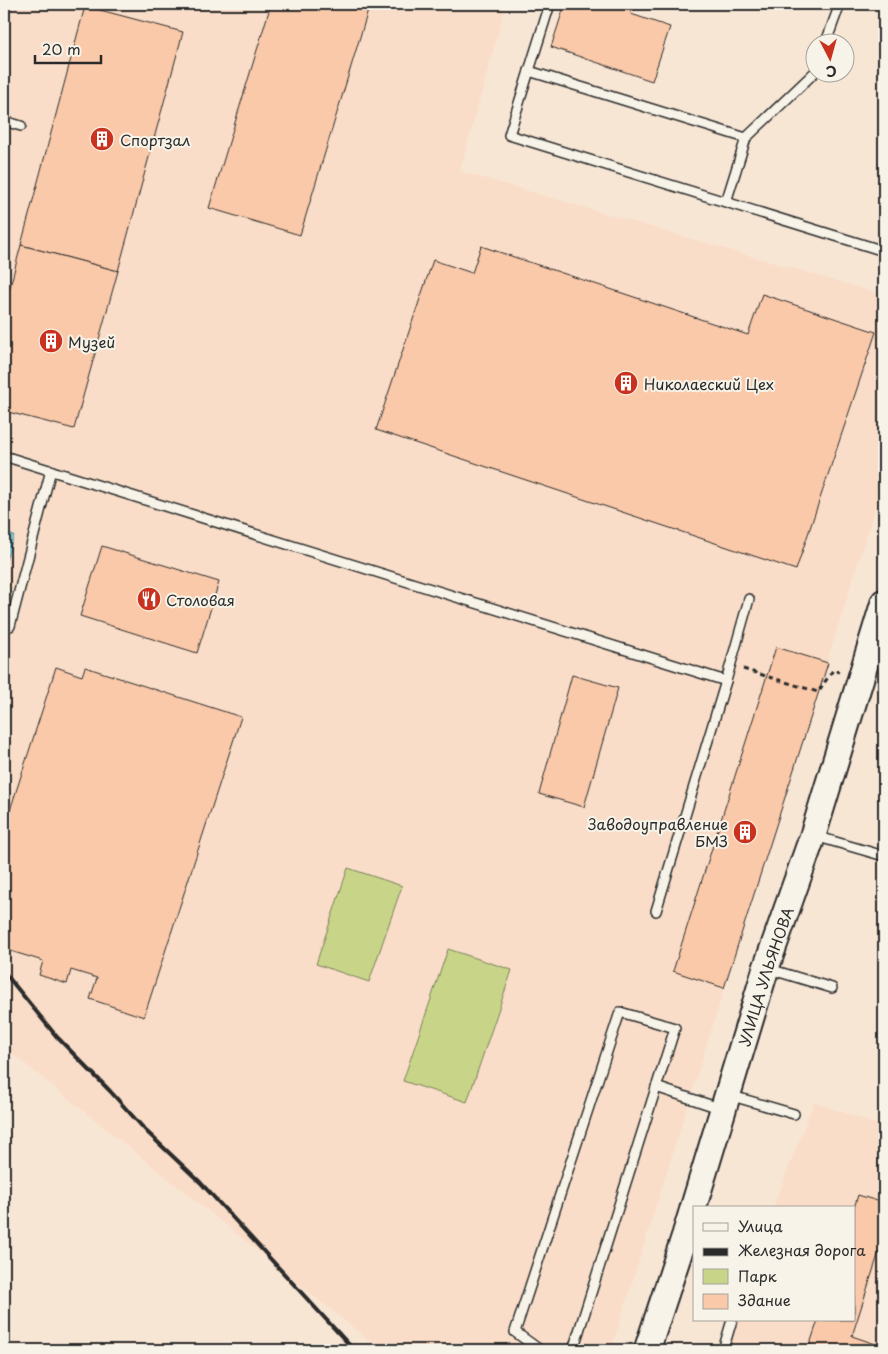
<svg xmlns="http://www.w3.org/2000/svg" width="888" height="1354" font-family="'Playpen Sans',sans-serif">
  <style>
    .built { fill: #f9ddc8 }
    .green { fill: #c8d589; stroke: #7a805a }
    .water { fill: #84d3e2; stroke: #609099 }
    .building { fill: #fac9a9; stroke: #2b2b2b }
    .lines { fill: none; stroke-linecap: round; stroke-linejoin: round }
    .service-casing { stroke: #2b2b2b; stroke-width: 12 }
    .secondary-casing { stroke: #2b2b2b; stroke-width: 29 }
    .path { stroke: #2b2b2b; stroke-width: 3; stroke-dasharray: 5 4; stroke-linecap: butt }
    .service { stroke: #f7f3e8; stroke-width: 9 }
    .secondary { stroke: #f7f3e8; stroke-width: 25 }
    .rail { stroke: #2b2b2b; stroke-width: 4 }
    .labels { text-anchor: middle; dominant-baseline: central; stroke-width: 4; stroke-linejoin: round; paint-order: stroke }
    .poi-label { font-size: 15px; fill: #2b2b2b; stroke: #f7f3e8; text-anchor: start }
    .street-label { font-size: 15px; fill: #2b2b2b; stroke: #f7f3e8 }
  </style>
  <rect width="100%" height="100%" fill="#f8e6d5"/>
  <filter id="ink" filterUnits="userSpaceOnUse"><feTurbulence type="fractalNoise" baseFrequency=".02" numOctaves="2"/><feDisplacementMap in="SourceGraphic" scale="10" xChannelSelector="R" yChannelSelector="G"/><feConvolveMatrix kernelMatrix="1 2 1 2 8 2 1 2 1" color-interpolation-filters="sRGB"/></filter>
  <g filter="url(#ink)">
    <g class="built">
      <path d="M 4,4 L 506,4 L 460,171 L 884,295 L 884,480 L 611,1350 L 381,1350 L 4,1047 Z"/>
      <path d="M 814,1102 L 884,1127 L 884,1350 L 726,1350 L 737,1320 L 854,1320 L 854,1208 L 773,1208 Z"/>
    </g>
    <g class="green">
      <path d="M 348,868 L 402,886 L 369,982 L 316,964 Z"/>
      <path d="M 448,949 L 512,970 L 467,1102 L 403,1081 Z"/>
    </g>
    <path class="water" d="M 4,532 L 14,536 L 4,566 Z"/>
    <g class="building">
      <path d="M 271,4 L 370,4 L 300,235 L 209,208 Z"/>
      <path d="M 565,4 L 634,4 L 631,14 L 670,27 L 652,81 L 551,47 Z"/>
      <path d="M 85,6 L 183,32 L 118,271 L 21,245 Z"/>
      <path d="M 21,245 L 118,271 L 74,429 L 4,411 L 4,310 Z"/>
      <path d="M 481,246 L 748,335 L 762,294 L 876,332 L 796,570 L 376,430 L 433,260 L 472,273 Z"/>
      <path d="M 102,546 L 219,582 L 197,653 L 80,616 Z"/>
      <path d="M 776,647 L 828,663 L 724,988 L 673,971 Z"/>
      <path d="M 56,667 L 82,676 L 85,667 L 241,717 L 144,1017 L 90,999 L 97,978 L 71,970 L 67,984 L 39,975 L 43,961 L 4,949 L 4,829 Z"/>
      <path d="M 572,675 L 618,688 L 584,807 L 539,794 Z"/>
      <path d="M 858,1195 L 884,1203 L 884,1254 L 879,1252 L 852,1336 L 884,1347 L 884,1350 L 808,1350 L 818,1320 L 854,1320 L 854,1208 Z"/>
    </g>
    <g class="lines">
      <g class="service-casing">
        <g id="service">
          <path d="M 550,4 L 509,135 L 884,251"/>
          <path d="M 826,42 L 840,4"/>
          <path d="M 529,71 L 746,138"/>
          <path d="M 4,121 L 21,126"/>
          <path d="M 726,202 L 746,138 L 816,71"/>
          <path d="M 4,456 L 726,681 L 656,911"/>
          <path d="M 10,626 L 51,470"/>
          <path d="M 726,681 L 749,599"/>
          <path d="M 815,836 L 884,856"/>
          <path d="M 766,968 L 832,988"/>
          <path d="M 656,1087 L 722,1109"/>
          <path d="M 729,1095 L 794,1114"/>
          <path d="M 540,1350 L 515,1332 L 620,1012 L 675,1028 L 573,1350"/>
          <path d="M 723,1350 L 732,1320"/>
        </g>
      </g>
      <g class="secondary-casing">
        <g id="secondary">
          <path id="s1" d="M 647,1350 L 685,1235 L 766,968 L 813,835 L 884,602"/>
        </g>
      </g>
      <path class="path" d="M 743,669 L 818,692 L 833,670 L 839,672"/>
      <use href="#service" class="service"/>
      <use href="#secondary" class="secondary"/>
      <path class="rail" d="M 4,972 L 57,1037 L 110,1091 L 147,1132 L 200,1182 L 354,1350"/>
    </g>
  </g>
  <defs>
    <g id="building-disc" transform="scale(1.25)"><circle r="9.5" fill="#c8321e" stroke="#f7f3e8"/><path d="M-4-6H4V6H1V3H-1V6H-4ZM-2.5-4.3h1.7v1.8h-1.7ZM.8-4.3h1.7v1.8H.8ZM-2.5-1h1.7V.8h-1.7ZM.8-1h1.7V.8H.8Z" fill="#fff"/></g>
    <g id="restaurant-disc" transform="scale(1.25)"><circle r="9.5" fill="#c8321e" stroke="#f7f3e8"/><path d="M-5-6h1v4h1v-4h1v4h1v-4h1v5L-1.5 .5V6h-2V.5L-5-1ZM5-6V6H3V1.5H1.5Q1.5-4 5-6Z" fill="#fff"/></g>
  </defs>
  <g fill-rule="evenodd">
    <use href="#building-disc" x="102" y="139"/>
    <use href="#building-disc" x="51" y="341"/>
    <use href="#building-disc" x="626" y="383"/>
    <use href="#restaurant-disc" x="149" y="599"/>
    <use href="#building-disc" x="745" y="832"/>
  </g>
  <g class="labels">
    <g class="poi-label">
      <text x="120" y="139">Спортзал</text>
      <text x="68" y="341">Музей</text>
      <text x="644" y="383">Николаеский Цех</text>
      <text x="166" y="599">Столовая</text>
      <text x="728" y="823" text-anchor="end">Заводоуправление<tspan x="728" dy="17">БМЗ</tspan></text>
    </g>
    <g class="street-label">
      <text stroke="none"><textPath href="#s1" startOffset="392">УЛИЦА УЛЬЯНОВА</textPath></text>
    </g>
  </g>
  <rect width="888" height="1354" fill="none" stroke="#f7f3e8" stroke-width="20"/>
  <rect x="10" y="10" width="868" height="1334" fill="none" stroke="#2b2b2b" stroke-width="2" filter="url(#ink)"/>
  <rect x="693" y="1206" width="162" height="115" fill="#f7f3e8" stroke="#a5a39c"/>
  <rect x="703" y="1223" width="25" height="8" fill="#f7f3e8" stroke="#a5a39c"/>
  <text x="738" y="1232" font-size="15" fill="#2b2b2b">Улица</text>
  <rect x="703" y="1248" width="25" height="8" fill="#2b2b2b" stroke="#a5a39c"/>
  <text x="738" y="1256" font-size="15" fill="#2b2b2b">Железная дорога</text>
  <rect x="703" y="1269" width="25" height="15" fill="#c8d589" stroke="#a5a39c"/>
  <text x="738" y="1282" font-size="15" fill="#2b2b2b">Парк</text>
  <rect x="703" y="1294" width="25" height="15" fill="#fac9a9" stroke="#a5a39c"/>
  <text x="738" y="1306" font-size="15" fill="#2b2b2b">Здание</text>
  <g transform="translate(830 58) rotate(174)"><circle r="24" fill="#f7f3e8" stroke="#a5a39c"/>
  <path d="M0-4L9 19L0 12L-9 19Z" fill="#c8321e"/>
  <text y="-8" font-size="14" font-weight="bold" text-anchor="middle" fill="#2b2b2b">С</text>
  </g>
  <path d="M35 55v8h66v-8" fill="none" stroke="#2b2b2b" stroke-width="2.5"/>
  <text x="42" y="55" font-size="15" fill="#2b2b2b" stroke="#f7f3e8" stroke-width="4" paint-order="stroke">20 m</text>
</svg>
